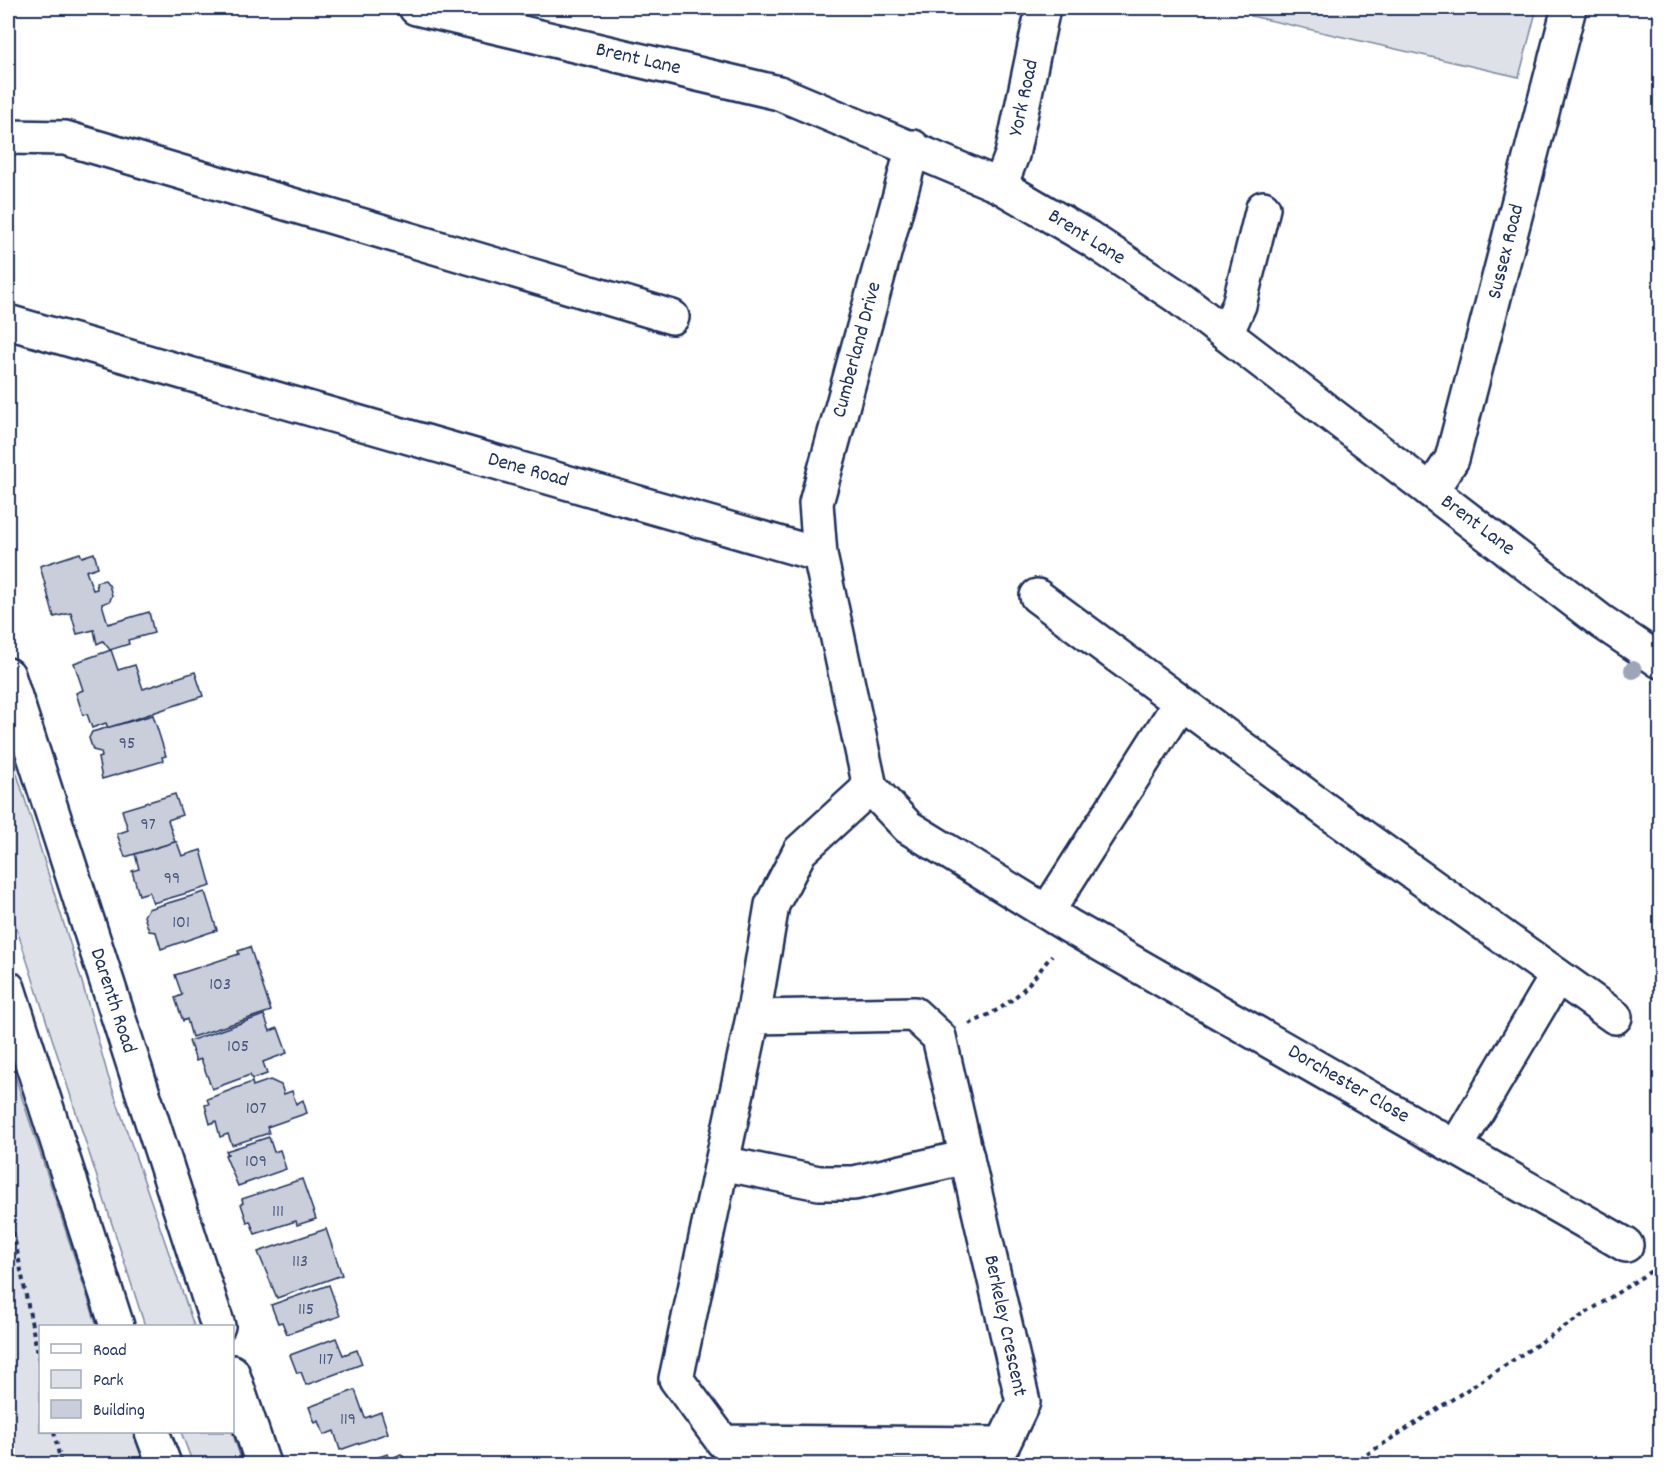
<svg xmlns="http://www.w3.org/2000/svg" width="1668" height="1472" font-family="Dekko,sans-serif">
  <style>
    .green { fill: #dee1e7; stroke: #7c88a2; stroke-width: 1.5 }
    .building { fill: #caceda; stroke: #1b2f5e; stroke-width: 1.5 }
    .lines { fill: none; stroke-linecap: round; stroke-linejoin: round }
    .minor-casing { stroke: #1b2f5e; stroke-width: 38 }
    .path { stroke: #1b2f5e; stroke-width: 4; stroke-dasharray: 4.5 4.5; stroke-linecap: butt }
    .minor { stroke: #fff; stroke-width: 33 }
    .tree { fill: #9da5b9 }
    .labels { text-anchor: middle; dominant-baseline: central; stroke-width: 4.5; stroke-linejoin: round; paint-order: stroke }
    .number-label { font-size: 18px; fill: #47577d }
    .street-label { font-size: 21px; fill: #1b2f5e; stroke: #fff }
  </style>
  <rect width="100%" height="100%" fill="#fff"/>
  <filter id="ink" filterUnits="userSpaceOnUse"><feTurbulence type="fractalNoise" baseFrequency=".0167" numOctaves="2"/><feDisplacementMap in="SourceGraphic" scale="12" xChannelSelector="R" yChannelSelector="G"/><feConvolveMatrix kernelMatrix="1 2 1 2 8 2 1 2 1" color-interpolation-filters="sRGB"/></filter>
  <g filter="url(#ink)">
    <g class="green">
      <path d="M 1253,8 L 1537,8 L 1519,77 L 1251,16 Z"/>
      <path d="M 8,745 L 82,982 L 108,1076 L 194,1326 L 145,1326 L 8,902 Z"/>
      <path d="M 8,1055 L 97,1326 L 40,1326 L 40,1432 L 133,1432 L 144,1464 L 8,1464 Z"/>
      <path d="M 181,1432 L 232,1432 L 243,1464 L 193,1464 Z"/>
    </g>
    <g class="building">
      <path d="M 80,553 L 82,557 L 94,553 L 98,567 L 86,571 L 93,590 L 97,589 L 96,582 L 105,580 L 109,585 L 112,595 L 110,601 L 102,604 L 108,624 L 149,612 L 154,633 L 128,640 L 129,644 L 110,650 L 103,641 L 97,644 L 94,630 L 77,634 L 71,613 L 54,617 L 40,566 Z"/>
      <path d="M 111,650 L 118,670 L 135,665 L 143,689 L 195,672 L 203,696 L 108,728 L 106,723 L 92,728 L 87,714 L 83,715 L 76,693 L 83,690 L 74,663 Z"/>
      <path d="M 153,715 L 166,756 L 162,757 L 163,761 L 102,779 L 98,758 L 102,757 L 101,752 L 93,750 L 89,738 L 92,732 Z"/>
      <path d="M 175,794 L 182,815 L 168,820 L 175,842 L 125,857 L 117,834 L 128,830 L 122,810 Z"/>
      <path d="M 175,842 L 177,842 L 182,856 L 201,850 L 211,886 L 153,903 L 149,892 L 139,895 L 132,871 L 139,869 L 135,854 Z"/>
      <path d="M 205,892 L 217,930 L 161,949 L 156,932 L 149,931 L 144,916 L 148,909 Z"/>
      <path d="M 250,947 L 271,1011 L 192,1037 L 187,1019 L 183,1021 L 175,998 L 182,995 L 175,975 L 239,954 L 238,951 Z"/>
      <path d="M 264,1015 L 270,1031 L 278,1028 L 287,1053 L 263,1062 L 267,1074 L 252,1079 L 250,1075 L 212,1089 L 201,1059 L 196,1061 L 189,1041 Z"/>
      <path d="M 270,1080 L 281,1085 L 284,1094 L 292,1091 L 296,1104 L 303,1100 L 307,1113 L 267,1127 L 269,1133 L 232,1145 L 228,1134 L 220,1137 L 216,1121 L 210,1124 L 205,1105 L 209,1104 L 207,1099 L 252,1082 L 253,1086 Z"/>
      <path d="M 269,1137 L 274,1152 L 280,1150 L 286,1169 L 238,1186 L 225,1155 L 228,1154 L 226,1151 Z"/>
      <path d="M 302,1179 L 316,1219 L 297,1225 L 296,1221 L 255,1234 L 250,1221 L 247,1222 L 241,1204 L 243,1203 L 242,1199 Z"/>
      <path d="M 326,1229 L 342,1275 L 277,1298 L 258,1252 Z"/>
      <path d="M 329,1285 L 340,1316 L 287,1334 L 282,1322 L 278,1323 L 271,1305 Z"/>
      <path d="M 336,1338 L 343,1355 L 357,1350 L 362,1364 L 306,1385 L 301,1372 L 297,1373 L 290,1355 Z"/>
      <path d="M 355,1390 L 365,1418 L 381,1412 L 388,1433 L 340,1450 L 334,1431 L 324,1435 L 319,1421 L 315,1423 L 309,1407 Z"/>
      <path d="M 388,1454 L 390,1459 L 401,1454 L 410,1464 L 357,1464 Z"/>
    </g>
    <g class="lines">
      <g class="minor-casing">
        <g id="minor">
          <path d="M 416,8 L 779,93 L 1000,186 L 1089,238 L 1175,295 L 1602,622 L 1660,661"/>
          <path d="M 8,137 L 65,138 L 672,317"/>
          <path d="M 1000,186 L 1012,155 L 1043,8"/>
          <path d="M 8,322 L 820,555 L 870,787"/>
          <path d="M 1226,334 L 1239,305 L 1263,208"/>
          <path d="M 1431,491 L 1452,459 L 1569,8"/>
          <path d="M 820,555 L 816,503 L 913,147"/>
          <path d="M 1037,596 L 1327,811 L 1615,1017"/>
          <path d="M 8,675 L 218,1326"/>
          <path d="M 870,787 L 908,827 L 1069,926 L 1626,1245"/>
          <path d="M 1047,912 L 1180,703"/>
          <path d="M 8,988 L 117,1326"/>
          <path d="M 753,1017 L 914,1014 L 939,1037 L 1023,1402 L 1003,1444 L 723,1442 L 676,1379 L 753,1017 L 772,905 L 800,851 L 870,787"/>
          <path d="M 1456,1147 L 1557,976"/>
          <path d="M 722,1163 L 819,1183 L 854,1183 L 967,1157"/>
          <path d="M 232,1372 L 263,1464"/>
          <path d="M 152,1432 L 164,1464"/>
        </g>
      </g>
      <g class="path">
        <path d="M 969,1024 C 1013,1005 1024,991 1052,955"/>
        <path d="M 8,1206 L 40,1365"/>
        <path d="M 54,1432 L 61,1464"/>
        <path d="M 1352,1464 L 1656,1268"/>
      </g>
      <use href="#minor" class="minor"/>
    </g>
    <circle class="tree" cx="1633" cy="670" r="9"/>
  </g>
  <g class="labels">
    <g class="number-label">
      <text x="127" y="744">95</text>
      <text x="148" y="825">97</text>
      <text x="172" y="879">99</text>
      <text x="181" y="923">101</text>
      <text x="220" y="985">103</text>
      <text x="238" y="1047">105</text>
      <text x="256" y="1109">107</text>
      <text x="256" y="1162">109</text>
      <text x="278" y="1212">111</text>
      <text x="300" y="1262">113</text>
      <text x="306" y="1310">115</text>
      <text x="326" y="1360">117</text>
      <text x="348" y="1420">119</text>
    </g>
    <g class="street-label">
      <text transform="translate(638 60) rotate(13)">Brent Lane</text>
      <text transform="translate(1025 98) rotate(-78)">York Road</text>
      <text transform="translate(1086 238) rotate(32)">Brent Lane</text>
      <text transform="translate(1507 252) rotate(-76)">Sussex Road</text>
      <text transform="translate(858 350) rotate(-75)">Cumberland Drive</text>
      <text transform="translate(528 471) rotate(16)">Dene Road</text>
      <text transform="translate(1477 526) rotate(37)">Brent Lane</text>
      <text transform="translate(112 1001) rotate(72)">Darenth Road</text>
      <text transform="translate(1348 1085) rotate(30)">Dorchester Close</text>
      <text transform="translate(1004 1326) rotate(78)">Berkeley Crescent</text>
    </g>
  </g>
  <rect width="1668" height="1472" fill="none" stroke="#fff" stroke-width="30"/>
  <rect x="15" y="15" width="1638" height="1442" fill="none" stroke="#1b2f5e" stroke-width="2" filter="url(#ink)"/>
  <rect x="39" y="1325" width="195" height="108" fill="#ffffff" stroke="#a4acbf" stroke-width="1.5"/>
  <rect x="51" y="1344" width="30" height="9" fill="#ffffff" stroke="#a4acbf" stroke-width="1.5"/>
  <text x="93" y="1355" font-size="18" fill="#1b2f5e">Road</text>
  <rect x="51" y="1370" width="30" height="18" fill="#dee1e7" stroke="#a4acbf" stroke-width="1.5"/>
  <text x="93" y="1385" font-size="18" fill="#1b2f5e">Park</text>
  <rect x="51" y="1400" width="30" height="18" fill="#caceda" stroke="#a4acbf" stroke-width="1.5"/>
  <text x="93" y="1415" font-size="18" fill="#1b2f5e">Building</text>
</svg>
